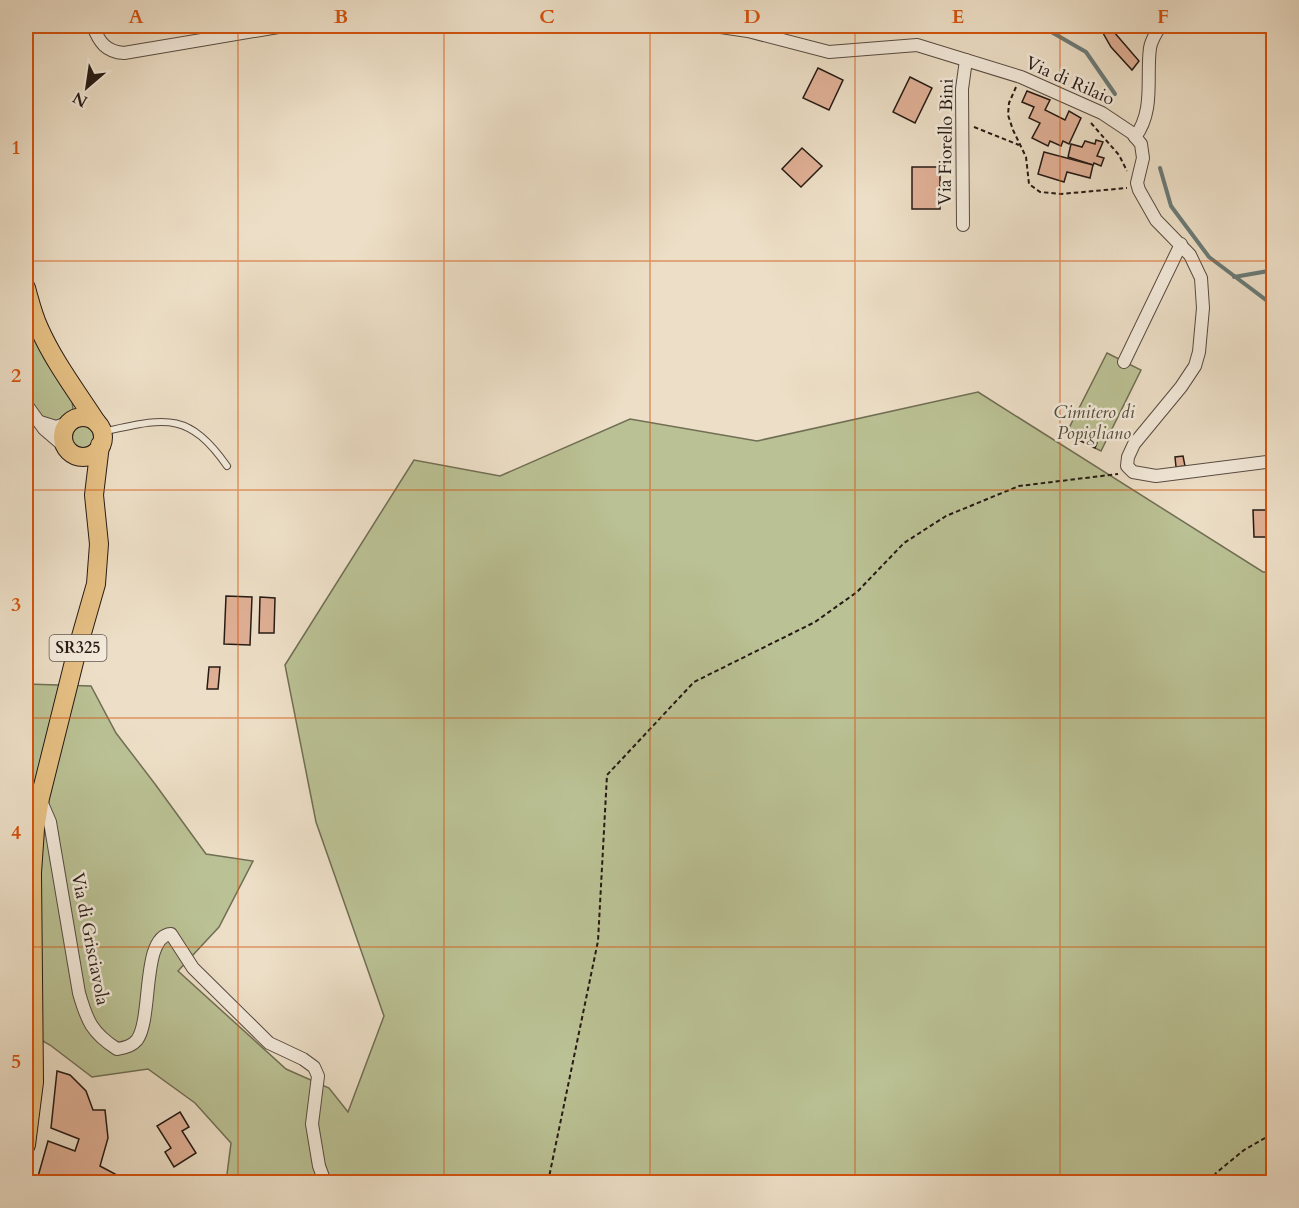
<svg xmlns="http://www.w3.org/2000/svg" width="1299" height="1208" font-family="Cardo,serif">
  <style>
    .green { fill: #bac194; stroke: #706e54; stroke-width: 1.5 }
    .lines { fill: none; stroke-linecap: round; stroke-linejoin: round }
    .stream { stroke: #6b7b78; stroke-width: 4 }
    .building { fill: #e0b096; stroke: #251a14; stroke-width: 1.5 }
    .lane-casing { stroke: #574b41; stroke-width: 8 }
    .street-casing { stroke: #574b41; stroke-width: 14 }
    .primary-casing { stroke: #251a14; stroke-width: 20 }
    .path { stroke: #251a14; stroke-width: 2; stroke-dasharray: 4.5 3; stroke-linecap: butt }
    .lane { stroke: #f3eadb; stroke-width: 6 }
    .street { stroke: #f3eadb; stroke-width: 12 }
    .primary { stroke: #e6c084; stroke-width: 18 }
    .grid { fill: none; stroke: #d4530d; stroke-width: 1.5; stroke-opacity: 0.55 }
    .labels { text-anchor: middle; dominant-baseline: central; stroke-width: 5; stroke-linejoin: round; paint-order: stroke }
    .shield { fill: #f3eadb; stroke: #635850; stroke-width: 1.5 }
    .shield-label { font-size: 16px; font-weight: bold; fill: #251a14 }
    .street-label { font-size: 18px; fill: #251a14; stroke: #f3eadb }
    .park-label { font-size: 18px; font-style: italic; fill: #524c3a; stroke: #f3eadb }
    .neatline { fill: none; stroke: #d4530d; stroke-width: 2 }
    .grid-label { font-size: 20px; text-anchor: middle; font-weight: bold; fill: #d4530d }
  </style>
  <rect width="100%" height="100%" fill="#eddfc7"/>
  <filter id="stains"><feTurbulence type="fractalNoise" baseFrequency=".00333" numOctaves="4"/><feColorMatrix values="0 0 0 0 .2 0 0 0 0 .09 0 0 0 0 .02 0 0 0 .5 -.17"/></filter>
  <radialGradient id="worn" r=".72"><stop offset=".6" stop-color="#630" stop-opacity="0"/><stop offset="1" stop-color="#630" stop-opacity=".3"/></radialGradient>
  <g class="green">
    <path d="M 26,293 L 72,401 L 73,409 L 70,419 L 48,424 L 28,403 L 26,398 Z"/>
    <path d="M 1107,353 L 1141,370 L 1101,451 L 1066,434 Z"/>
    <path d="M 978,392 L 1263,572 L 1273,572 L 1273,1182 L 226,1182 L 231,1143 L 195,1103 L 148,1069 L 92,1077 L 50,1045 L 26,1031 L 26,684 L 91,686 L 116,733 L 155,784 L 206,854 L 253,861 L 219,927 L 178,971 L 286,1069 L 329,1088 L 348,1112 L 384,1016 L 316,822 L 285,665 L 414,460 L 500,476 L 630,419 L 757,441 Z"/>
    <circle cx="82" cy="437" r="18"/>
  </g>
  <g class="lines">
    <g class="stream">
      <path d="M 1041,26 L 1086,52 L 1115,94"/>
      <path d="M 1160,168 L 1171,206 L 1209,257 L 1274,306"/>
      <path d="M 1234,277 L 1274,270"/>
    </g>
  </g>
  <g class="building">
    <path d="M 1099,26 L 1120,26 L 1114,32 L 1139,61 L 1132,70 L 1111,47 Z"/>
    <path d="M 818,68 L 843,80 L 829,110 L 803,98 Z"/>
    <path d="M 910,77 L 932,88 L 915,123 L 893,112 Z"/>
    <path d="M 1027,91 L 1050,100 L 1045,110 L 1065,120 L 1069,111 L 1081,118 L 1069,144 L 1063,141 L 1061,146 L 1050,141 L 1048,146 L 1032,138 L 1040,123 L 1029,118 L 1034,107 L 1022,102 Z"/>
    <path d="M 1096,140 L 1103,142 L 1097,156 L 1104,158 L 1101,166 L 1094,163 L 1093,165 L 1068,157 L 1071,144 L 1082,147 L 1085,141 L 1095,144 Z"/>
    <path d="M 802,148 L 822,166 L 801,187 L 782,169 Z"/>
    <path d="M 1044,152 L 1093,165 L 1090,178 L 1067,172 L 1064,182 L 1038,174 Z"/>
    <rect x="912" y="167" width="28" height="42"/>
    <path d="M 1086,429 L 1093,433 L 1090,439 L 1097,443 L 1095,448 L 1079,440 Z"/>
    <path d="M 1183,456 L 1185,466 L 1176,467 L 1175,457 Z"/>
    <path d="M 1266,503 L 1274,503 L 1274,537 L 1254,537 L 1253,510 L 1267,510 Z"/>
    <path d="M 226,596 L 252,597 L 250,645 L 224,644 Z"/>
    <path d="M 260,597 L 275,598 L 274,633 L 259,633 Z"/>
    <path d="M 209,667 L 220,667 L 218,689 L 207,689 Z"/>
    <path d="M 57,1071 L 70,1075 L 86,1091 L 93,1110 L 105,1110 L 108,1138 L 100,1166 L 117,1175 L 114,1182 L 45,1182 L 37,1180 L 48,1141 L 75,1151 L 79,1139 L 51,1128 Z"/>
    <path d="M 180,1112 L 189,1127 L 182,1131 L 196,1153 L 174,1167 L 165,1152 L 171,1148 L 157,1126 Z"/>
  </g>
  <g class="lines">
    <g class="lane-casing">
      <path id="lane" d="M 102,432 C 163,419 187,409 227,466"/>
    </g>
    <g class="street-casing">
      <g id="street">
        <path d="M 93,26 C 99,42 106,52 124,53 L 284,26"/>
        <path d="M 682,26 L 714,26 L 748,31 L 829,52 L 917,45 L 1021,77 L 1102,113 L 1132,133 L 1141,144 L 1143,158 L 1137,183 L 1139,190 L 1156,220 L 1190,255 L 1201,278 L 1203,308 L 1199,352 L 1195,366 L 1181,387 L 1134,444 L 1128,457 L 1127,466 L 1133,472 L 1156,476 L 1274,461"/>
        <path d="M 1135,137 C 1155,111 1146,77 1150,48 C 1151,40 1157,32 1160,26"/>
        <path d="M 963,225 L 962,89 L 966,60"/>
        <path d="M 1124,362 L 1181,244"/>
        <path d="M 26,404 L 44,429 L 65,447"/>
        <path d="M 40,422 L 56,427 L 68,423"/>
        <path d="M 40,799 L 50,822 L 79,993 C 87,1021 92,1033 117,1049 C 125,1048 132,1046 137,1040 C 153,1018 141,936 171,934 L 193,968 L 269,1043 L 303,1059 L 314,1067 L 318,1076 L 312,1124 L 319,1166 L 325,1182"/>
      </g>
    </g>
    <g class="primary-casing">
      <g id="primary">
        <path d="M 26,288 C 30,302 33,315 39,328 C 54,362 77,392 97,423"/>
        <circle cx="83" cy="437" r="20"/>
        <path d="M 26,1145 L 34,1082 L 32,873 L 35,829 L 40,798 L 76,654 L 96,584 L 99,544 L 94,495 L 100,445"/>
      </g>
    </g>
    <g class="path">
      <path d="M 1016,87 L 1009,103 L 1008,115 L 1013,130 L 1026,157 L 1029,184 L 1040,192 L 1061,194 L 1127,188"/>
      <path d="M 1091,123 L 1119,155 L 1127,171"/>
      <path d="M 974,127 L 1019,145"/>
      <path d="M 548,1182 L 598,941 L 607,775 L 694,682 L 815,622 L 857,592 L 904,543 L 946,516 L 1019,486 L 1118,474"/>
      <path d="M 1209,1182 L 1216,1173 L 1244,1150 L 1265,1138 L 1274,1129"/>
    </g>
    <use href="#lane" class="lane"/>
    <use href="#street" class="street"/>
    <use href="#primary" class="primary"/>
  </g>
  <path class="grid" d="M 238,26 L 238,1182M 444,26 L 444,1182M 650,26 L 650,1182M 855,26 L 855,1182M 1060,26 L 1060,1182M 26,261 L 1274,261M 26,490 L 1274,490M 26,718 L 1274,718M 26,947 L 1274,947"/>
  <g class="labels">
    <rect class="shield" x="49.5" y="635" width="57" height="26" rx="4.5"/>
    <g class="shield-label">
      <text x="78" y="648">SR325</text>
    </g>
    <g class="street-label">
      <text transform="translate(1070 81) rotate(24)">Via di Rilaio</text>
      <text transform="translate(946 142) rotate(-89)">Via Fiorello Bini</text>
      <text transform="translate(90 939) rotate(79)">Via di Grisciavola</text>
    </g>
    <g class="park-label">
      <text x="1094" y="412">Cimitero di<tspan x="1094" dy="21">Popigliano</tspan></text>
    </g>
  </g>
  <rect width="1299" height="1208" fill="none" stroke="#eddfc7" stroke-width="66"/>
  <g transform="translate(87 87) rotate(209)" stroke="#f3eadb" stroke-width="4.5" paint-order="stroke">
  <path d="M0-4.5L10 22L0 15L-10 22Z" fill="#251a14"/>
  <text y="-9" font-size="16" font-weight="bold" text-anchor="middle" fill="#251a14">N</text>
  </g>
  <rect x="33" y="33" width="1233" height="1142" class="neatline"/>
  <g class="grid-label">
    <text x="136" y="23">A</text>
    <text x="341" y="23">B</text>
    <text x="547" y="23">C</text>
    <text x="752" y="23">D</text>
    <text x="958" y="23">E</text>
    <text x="1163" y="23">F</text>
    <text x="16" y="154">1</text>
    <text x="16" y="382">2</text>
    <text x="16" y="611">3</text>
    <text x="16" y="839">4</text>
    <text x="16" y="1068">5</text>
  </g>
  <rect width="100%" height="100%" filter="url(#stains)"/>
  <rect width="100%" height="100%" fill="url(#worn)"/>
</svg>
